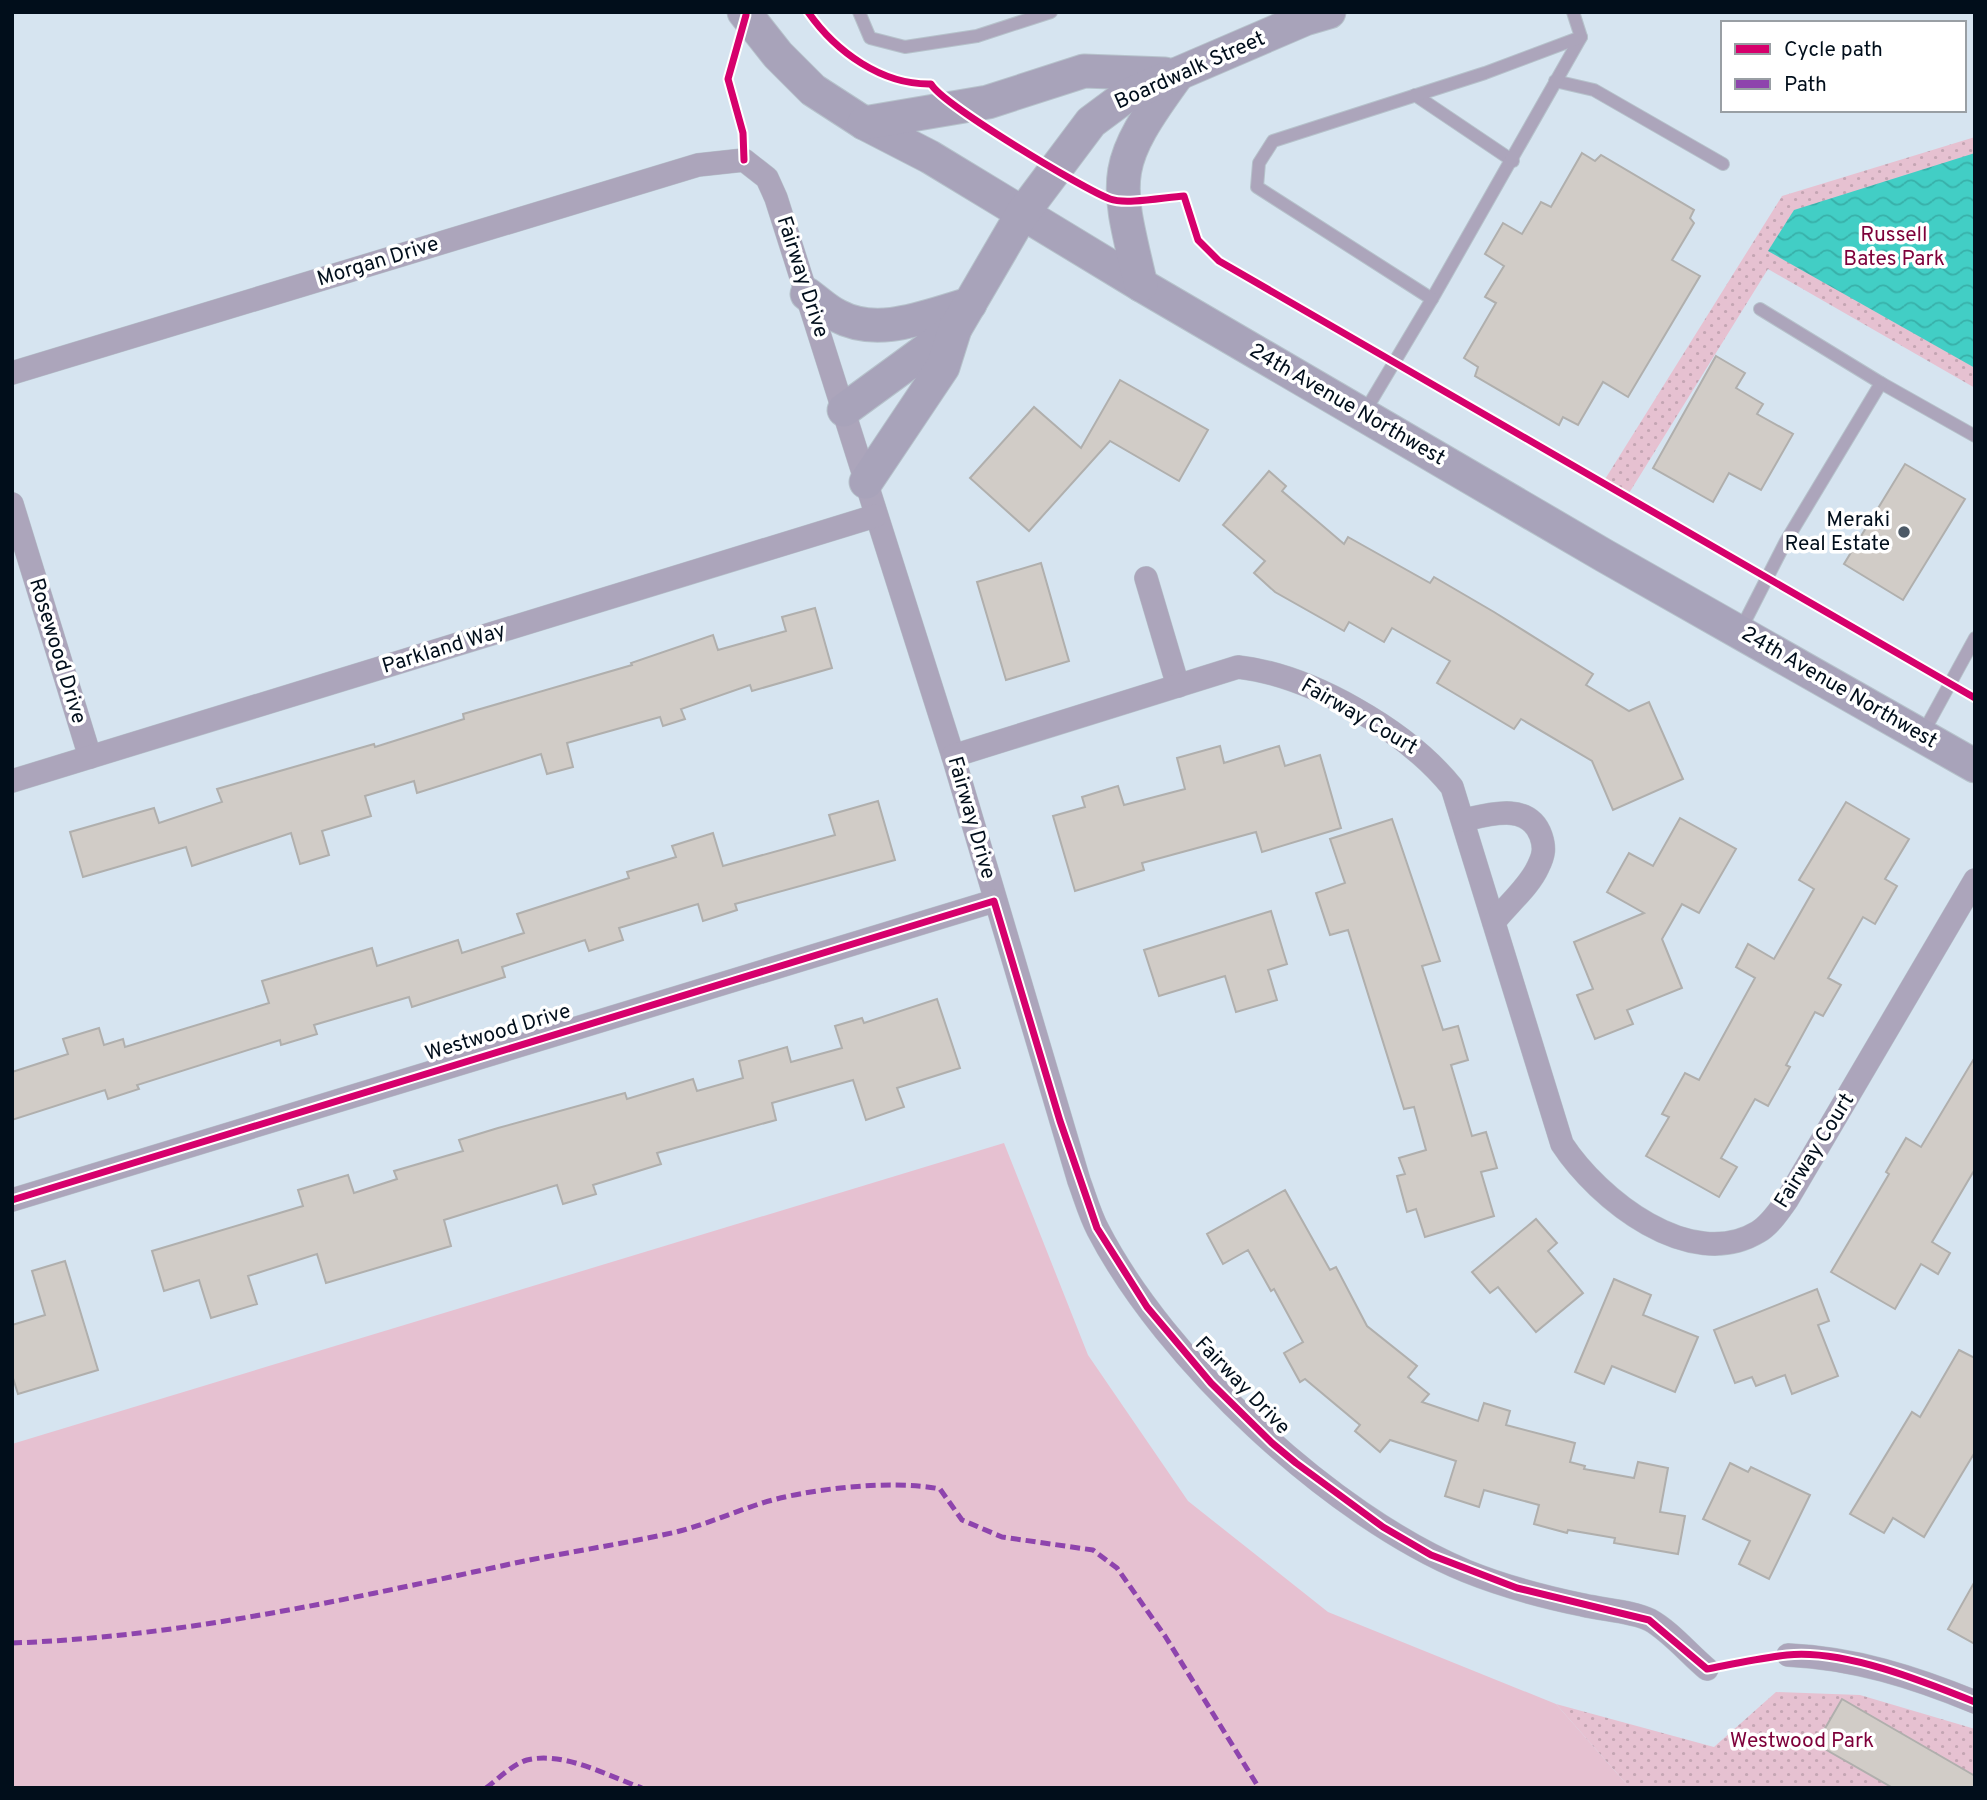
<svg xmlns="http://www.w3.org/2000/svg" width="1987" height="1800" font-family="Overpass,sans-serif">
  <style>
    .grass { fill: #e6c1d1 }
    .park { fill: url(#park-dots) }
    .water { fill: url(#water-waves) }
    .building { fill: #d1ccc7; stroke: #b0afad; stroke-width: 2 }
    .lines { fill: none; stroke-linecap: round; stroke-linejoin: round }
    .lane-casing { stroke: #b6c2cb; stroke-width: 14 }
    .street-casing { stroke: #b6c2cb; stroke-width: 24 }
    .secondary-casing { stroke: #b6c2cb; stroke-width: 35 }
    .lane { stroke: #aca5bb; stroke-width: 12 }
    .street { stroke: #aca5bb; stroke-width: 23 }
    .secondary { stroke: #a8a3ba; stroke-width: 33 }
    .quiet { stroke: #8e44ad; stroke-width: 5; stroke-dasharray: 10 5; stroke-linecap: butt }
    .cycleway-casing { stroke: #fff; stroke-width: 11 }
    .cycleway { stroke: #d6006c; stroke-width: 7 }
    .poi-dot { fill: #4c5966; stroke: #fff; stroke-width: 2.5 }
    .labels { text-anchor: middle; dominant-baseline: central; stroke-width: 7; stroke-linejoin: round; paint-order: stroke }
    .street-label { font-size: 21px; fill: #010e1b; stroke: #fff }
    .park-label { font-size: 21px; fill: #7e003a; stroke: #fff }
    .poi-label { font-size: 21px; fill: #010e1b; stroke: #fff; text-anchor: end }
  </style>
  <defs>
    <pattern id="park-dots" width="8" height="8" patternUnits="userSpaceOnUse" patternTransform="scale(1.75)"><rect width="8" height="8" fill="#e6c1d1"/><path d="M2 2h.1M6 6h.1" fill="none" stroke="#c4a5b3" stroke-width="1.8" stroke-linecap="round"/></pattern>
    <pattern id="water-waves" width="16" height="10" patternUnits="userSpaceOnUse" patternTransform="scale(1.75)"><rect width="16" height="10" fill="#42cec5"/><path d="M0 5q4-4 8 0t8 0" fill="none" stroke="#38b0a9"/></pattern>
  </defs>
  <rect width="100%" height="100%" fill="#d6e4f0"/>
  <path class="grass" d="M 1004,1143 L 1088,1355 L 1188,1501 L 1328,1612 L 1556,1704 L 1630,1788 L 12,1788 L 12,1444 Z"/>
  <g class="park">
    <path d="M 1975,137 L 1975,388 L 1768,269 L 1626,498 L 1602,484 L 1782,196 Z"/>
    <path d="M 1776,1692 L 1860,1695 L 1975,1729 L 1975,1788 L 1630,1788 L 1556,1704 L 1714,1747 Z"/>
  </g>
  <path class="water" d="M 1975,153 L 1975,368 L 1768,251 L 1794,210 Z"/>
  <g class="building">
    <path d="M 1582,153 L 1595,161 L 1601,155 L 1694,210 L 1690,218 L 1694,223 L 1672,260 L 1700,276 L 1628,397 L 1603,382 L 1578,425 L 1563,417 L 1559,425 L 1475,376 L 1478,367 L 1464,358 L 1496,303 L 1485,297 L 1504,266 L 1485,254 L 1503,223 L 1522,234 L 1541,202 L 1551,207 Z"/>
    <path d="M 1716,356 L 1745,373 L 1736,388 L 1763,404 L 1757,414 L 1793,434 L 1761,490 L 1729,473 L 1713,502 L 1653,468 Z"/>
    <path d="M 1120,380 L 1208,430 L 1179,481 L 1110,441 L 1029,531 L 970,478 L 1034,407 L 1081,448 Z"/>
    <path d="M 1905,464 L 1965,499 L 1903,600 L 1844,564 Z"/>
    <path d="M 1269,471 L 1286,486 L 1282,491 L 1344,544 L 1348,537 L 1430,583 L 1434,577 L 1494,612 L 1593,674 L 1586,685 L 1629,711 L 1649,702 L 1683,779 L 1613,810 L 1592,761 L 1521,719 L 1514,729 L 1437,683 L 1450,661 L 1392,628 L 1384,642 L 1349,622 L 1344,631 L 1275,592 L 1254,573 L 1265,561 L 1223,525 Z"/>
    <path d="M 1041,563 L 1069,661 L 1006,680 L 977,582 Z"/>
    <path d="M 815,608 L 832,668 L 752,691 L 750,685 L 681,709 L 685,719 L 663,726 L 660,717 L 567,743 L 573,767 L 547,774 L 541,754 L 417,793 L 414,781 L 365,796 L 371,816 L 322,831 L 329,855 L 300,864 L 291,833 L 192,866 L 186,847 L 83,877 L 70,832 L 154,808 L 159,823 L 222,802 L 217,789 L 374,744 L 375,747 L 464,719 L 463,714 L 632,665 L 631,663 L 713,635 L 718,650 L 786,631 L 782,617 Z"/>
    <path d="M 1220,746 L 1224,763 L 1279,746 L 1285,766 L 1320,755 L 1341,828 L 1262,852 L 1256,832 L 1142,863 L 1144,870 L 1075,891 L 1053,816 L 1085,807 L 1082,797 L 1118,786 L 1124,805 L 1185,789 L 1177,758 Z"/>
    <path d="M 878,801 L 895,860 L 735,904 L 737,910 L 703,921 L 698,904 L 619,928 L 623,940 L 589,951 L 585,940 L 502,967 L 505,977 L 412,1007 L 409,997 L 314,1025 L 317,1034 L 281,1045 L 280,1040 L 137,1085 L 139,1089 L 108,1099 L 105,1090 L 12,1120 L 12,1072 L 68,1054 L 63,1039 L 99,1028 L 104,1045 L 123,1039 L 125,1047 L 269,1003 L 262,981 L 372,948 L 377,966 L 458,940 L 462,953 L 524,933 L 517,914 L 629,878 L 627,872 L 676,857 L 672,846 L 713,833 L 723,866 L 835,835 L 829,815 Z"/>
    <path d="M 1846,802 L 1909,839 L 1885,879 L 1897,886 L 1875,924 L 1863,917 L 1828,978 L 1841,985 L 1823,1016 L 1815,1012 L 1786,1065 L 1790,1067 L 1768,1106 L 1755,1099 L 1721,1158 L 1737,1167 L 1719,1197 L 1646,1156 L 1669,1117 L 1662,1114 L 1685,1073 L 1699,1080 L 1755,978 L 1736,967 L 1748,944 L 1774,959 L 1814,889 L 1799,880 Z"/>
    <path d="M 1680,818 L 1736,849 L 1699,913 L 1682,904 L 1662,939 L 1682,988 L 1627,1010 L 1633,1024 L 1595,1039 L 1577,995 L 1593,989 L 1574,942 L 1644,913 L 1607,892 L 1629,853 L 1653,866 Z"/>
    <path d="M 1392,819 L 1440,961 L 1422,966 L 1443,1030 L 1458,1026 L 1468,1060 L 1451,1065 L 1472,1136 L 1486,1132 L 1497,1168 L 1481,1172 L 1494,1216 L 1425,1237 L 1416,1209 L 1407,1212 L 1397,1176 L 1405,1174 L 1399,1158 L 1426,1150 L 1414,1107 L 1404,1109 L 1348,930 L 1330,935 L 1316,893 L 1345,883 L 1330,839 Z"/>
    <path d="M 1271,911 L 1287,964 L 1268,970 L 1277,1000 L 1236,1012 L 1225,976 L 1159,996 L 1144,950 Z"/>
    <path d="M 937,999 L 960,1068 L 897,1088 L 904,1107 L 866,1120 L 853,1080 L 772,1103 L 776,1120 L 657,1153 L 661,1164 L 593,1185 L 596,1194 L 563,1204 L 557,1185 L 444,1220 L 451,1246 L 326,1283 L 317,1254 L 248,1276 L 257,1304 L 211,1318 L 199,1280 L 164,1291 L 152,1251 L 303,1206 L 298,1190 L 348,1175 L 354,1193 L 397,1179 L 394,1171 L 463,1151 L 459,1140 L 498,1128 L 625,1093 L 627,1099 L 693,1079 L 697,1091 L 743,1078 L 739,1061 L 787,1047 L 791,1062 L 842,1048 L 835,1026 L 862,1018 L 864,1023 Z"/>
    <path d="M 1975,1057 L 1975,1169 L 1932,1242 L 1950,1253 L 1938,1274 L 1921,1264 L 1895,1309 L 1831,1272 L 1889,1174 L 1886,1172 L 1906,1138 L 1921,1147 Z"/>
    <path d="M 1285,1190 L 1330,1270 L 1336,1267 L 1367,1326 L 1417,1366 L 1408,1377 L 1429,1394 L 1422,1402 L 1478,1421 L 1484,1403 L 1510,1411 L 1506,1425 L 1575,1443 L 1570,1462 L 1585,1466 L 1584,1469 L 1634,1478 L 1638,1462 L 1668,1468 L 1660,1512 L 1685,1516 L 1678,1554 L 1614,1543 L 1615,1538 L 1568,1530 L 1567,1533 L 1534,1524 L 1539,1505 L 1484,1490 L 1479,1507 L 1445,1496 L 1456,1461 L 1390,1440 L 1380,1452 L 1355,1431 L 1360,1425 L 1305,1379 L 1300,1382 L 1284,1353 L 1303,1342 L 1274,1289 L 1271,1291 L 1248,1250 L 1223,1264 L 1207,1234 Z"/>
    <path d="M 1536,1219 L 1557,1243 L 1548,1251 L 1583,1293 L 1536,1332 L 1498,1287 L 1490,1293 L 1472,1272 Z"/>
    <path d="M 65,1261 L 98,1370 L 18,1394 L 12,1375 L 12,1325 L 45,1315 L 32,1271 Z"/>
    <path d="M 1614,1279 L 1651,1295 L 1643,1315 L 1698,1337 L 1675,1392 L 1612,1366 L 1604,1384 L 1575,1372 Z"/>
    <path d="M 1817,1289 L 1829,1321 L 1818,1325 L 1838,1376 L 1792,1394 L 1785,1375 L 1756,1386 L 1752,1377 L 1735,1383 L 1714,1330 Z"/>
    <path d="M 1959,1350 L 1975,1358 L 1975,1452 L 1924,1537 L 1893,1518 L 1884,1533 L 1850,1514 L 1912,1412 L 1920,1417 Z"/>
    <path d="M 1730,1463 L 1748,1472 L 1751,1467 L 1810,1495 L 1769,1579 L 1739,1564 L 1750,1541 L 1703,1519 Z"/>
    <path d="M 1975,1581 L 1975,1644 L 1948,1629 Z"/>
    <path d="M 1842,1699 L 1975,1776 L 1975,1788 L 1893,1788 L 1816,1744 Z"/>
  </g>
  <g class="lines">
    <g class="lane-casing">
      <g id="lane">
        <path d="M 859,12 L 870,38 L 905,47 L 977,36 L 1051,12"/>
        <path d="M 1555,81 L 1594,90 L 1723,164"/>
        <path d="M 1415,95 L 1513,161"/>
        <path d="M 1432,299 L 1581,37"/>
        <path d="M 1881,383 L 1975,436"/>
        <path d="M 1364,413 L 1432,299 L 1257,187 L 1259,163 L 1273,141 L 1485,73 L 1581,37 L 1573,12"/>
        <path d="M 1740,631 L 1786,541 L 1881,383 L 1760,309"/>
        <path d="M 1923,733 L 1975,638"/>
      </g>
    </g>
    <g class="street-casing">
      <g id="street">
        <path d="M 12,373 L 698,165 L 744,160 L 767,178 L 776,198 L 953,756 L 1079,1181 C 1085,1197 1090,1215 1098,1230 C 1165,1360 1331,1515 1466,1571 C 1503,1586 1544,1597 1583,1605 C 1603,1610 1632,1611 1650,1620 C 1670,1631 1689,1654 1707,1669"/>
        <path d="M 12,504 L 90,757"/>
        <path d="M 1146,578 L 1178,686"/>
        <path d="M 953,756 L 1238,667 C 1310,675 1406,730 1452,787 L 1562,1144 C 1598,1199 1690,1273 1758,1232 C 1770,1225 1779,1211 1787,1200 L 1975,880"/>
        <path d="M 12,781 L 875,516"/>
        <path d="M 1464,820 C 1490,814 1529,802 1541,836 C 1545,848 1544,855 1538,867 C 1529,887 1508,904 1494,922"/>
        <path d="M 12,1200 L 994,901"/>
        <path d="M 1788,1655 C 1854,1658 1914,1677 1975,1702"/>
      </g>
    </g>
    <g class="secondary-casing">
      <g id="secondary">
        <path d="M 744,12 L 778,55 L 813,90 L 864,123 L 930,157 L 1141,285 L 1605,556 L 1975,766"/>
        <path d="M 864,123 L 988,102 L 1084,71 L 1165,74"/>
        <path d="M 1141,285 C 1115,176 1110,167 1178,74"/>
        <path d="M 807,294 C 817,301 827,311 838,316 C 879,338 929,315 970,304"/>
        <path d="M 844,410 L 955,329"/>
        <path d="M 866,482 L 943,367 L 955,329 L 1022,214 L 1091,122 L 1126,96 L 1305,19 L 1329,12"/>
      </g>
    </g>
    <use href="#lane" class="lane"/>
    <use href="#street" class="street"/>
    <use href="#secondary" class="secondary"/>
    <g class="quiet">
      <path d="M 12,1643 C 182,1637 349,1599 515,1563 C 568,1552 623,1544 676,1532 C 704,1525 729,1514 756,1505 C 802,1489 893,1479 940,1489 L 962,1520 L 1002,1537 L 1093,1550 L 1117,1568 L 1165,1636 L 1259,1788"/>
      <path d="M 486,1788 C 498,1779 513,1764 527,1760 C 564,1751 608,1776 642,1788"/>
    </g>
    <g class="cycleway-casing">
      <g id="cycleway">
        <path d="M 808,12 C 836,52 882,85 931,84 C 942,104 1083,189 1110,199 C 1126,205 1166,197 1184,196 L 1198,240 L 1219,261 L 1975,698"/>
        <path d="M 744,160 L 743,133 L 728,79 L 746,15"/>
        <path d="M 12,1200 L 994,901 L 1060,1121 L 1097,1228 L 1147,1307 L 1211,1383 L 1272,1443 L 1296,1463 L 1383,1527 L 1431,1555 L 1517,1588 L 1649,1620 L 1707,1669 C 1733,1664 1760,1658 1787,1655 C 1843,1649 1923,1681 1975,1702"/>
      </g>
    </g>
    <use href="#cycleway" class="cycleway"/>
  </g>
  <circle class="poi-dot" cx="1904" cy="532" r="7"/>
  <g class="labels">
    <g class="street-label">
      <text transform="translate(1190 71) rotate(-24)">Boardwalk Street</text>
      <text transform="translate(378 262) rotate(-17)">Morgan Drive</text>
      <text transform="translate(802 277) rotate(72)">Fairway Drive</text>
      <text transform="translate(1347 405) rotate(30)">24th Avenue Northwest</text>
      <text transform="translate(444 649) rotate(-17)">Parkland Way</text>
      <text transform="translate(57 651) rotate(73)">Rosewood Drive</text>
      <text transform="translate(1839 688) rotate(30)">24th Avenue Northwest</text>
      <text transform="translate(1359 717) rotate(30)">Fairway Court</text>
      <text transform="translate(971 818) rotate(74)">Fairway Drive</text>
      <text transform="translate(498 1033) rotate(-17)">Westwood Drive</text>
      <text transform="translate(1815 1151) rotate(-58)">Fairway Court</text>
      <text transform="translate(1242 1386) rotate(46)">Fairway Drive</text>
    </g>
    <g class="park-label">
      <text x="1894" y="235">Russell<tspan x="1894" dy="24">Bates Park</tspan></text>
      <text x="1802" y="1741">Westwood Park</text>
    </g>
    <g class="poi-label">
      <text x="1890" y="520">Meraki<tspan x="1890" dy="24">Real Estate</tspan></text>
    </g>
  </g>
  <rect width="1987" height="1800" fill="none" stroke="#010e1b" stroke-width="28"/>
  <rect x="1721" y="21" width="245" height="91" fill="#ffffff" stroke="#999fa4" stroke-width="2"/>
  <rect x="1735" y="44" width="35" height="10" fill="#d6006c" stroke="#999fa4" stroke-width="2"/>
  <text x="1784" y="56" font-size="21" fill="#010e1b">Cycle path</text>
  <rect x="1735" y="79" width="35" height="10" fill="#8e44ad" stroke="#999fa4" stroke-width="2"/>
  <text x="1784" y="91" font-size="21" fill="#010e1b">Path</text>
</svg>
